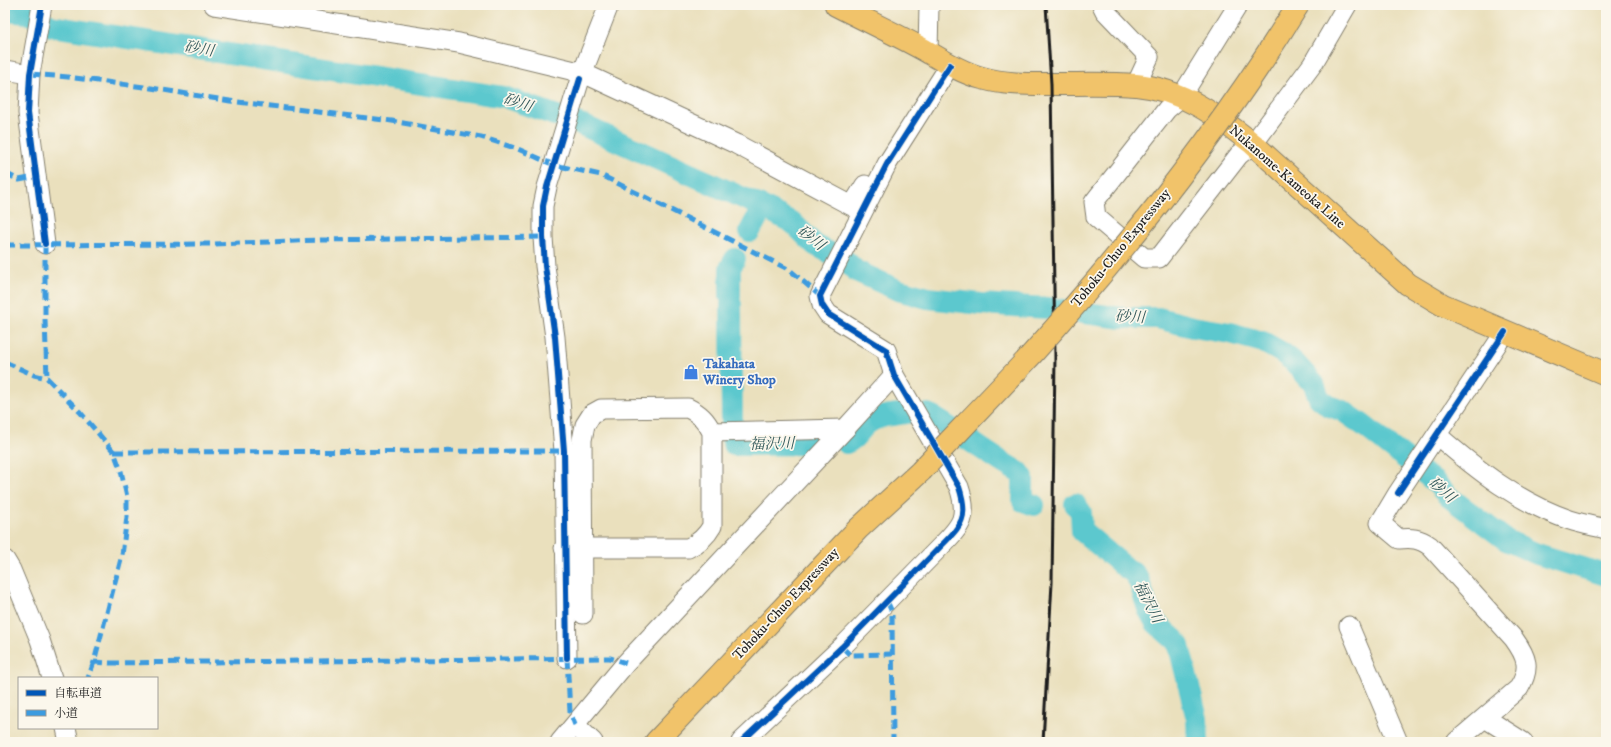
<svg xmlns="http://www.w3.org/2000/svg" width="1611" height="747" font-family="'IM FELL DW Pica','Noto Serif JP',serif">
  <style>
    .lines { fill: none; stroke-linecap: round; stroke-linejoin: round }
    .river { stroke: #5bc8ce; stroke-width: 22 }
    .minor-casing { stroke: #837e6c; stroke-width: 21 }
    .major-casing { stroke: #837e6c; stroke-width: 24 }
    .highway-casing { stroke: #837e6c; stroke-width: 24 }
    .minor { stroke: #fff; stroke-width: 19 }
    .major { stroke: #f1c36a; stroke-width: 22 }
    .highway { stroke: #f1c36a; stroke-width: 22 }
    .rail { stroke: #1c1c1c; stroke-width: 3 }
    .highway-bridge-casing { stroke: #837e6c; stroke-width: 24; stroke-linecap: butt }
    .highway-bridge { stroke: #f1c36a; stroke-width: 22 }
    .quiet { stroke: #3c9bdf; stroke-width: 5; stroke-dasharray: 10 5; stroke-linecap: butt }
    .cycleway-casing { stroke: #fbf7ec; stroke-width: 8 }
    .cycleway { stroke: #0057b8; stroke-width: 6 }
    .labels { text-anchor: middle; dominant-baseline: central; stroke-width: 3.5; stroke-linejoin: round; paint-order: stroke }
    .street-label { font-size: 14px; fill: #1c1c1c; stroke: #fbf7ec }
    .shop-label { font-size: 14px; font-weight: bold; fill: #366cbe; stroke: #fbf7ec; text-anchor: start }
    .water-label { font-size: 15px; font-style: italic; fill: #32585a; stroke: #fbf7ec }
  </style>
  <rect width="100%" height="100%" fill="#fbf7ec"/>
  <filter id="ink" filterUnits="userSpaceOnUse"><feTurbulence type="fractalNoise" baseFrequency=".025" numOctaves="2"/><feDisplacementMap in="SourceGraphic" scale="8" xChannelSelector="R" yChannelSelector="G"/><feConvolveMatrix kernelMatrix="1 2 1 2 8 2 1 2 1" color-interpolation-filters="sRGB"/></filter>
  <filter id="wash" filterUnits="userSpaceOnUse"><feTurbulence type="fractalNoise" baseFrequency=".012" numOctaves="4" result="noise"/><feDisplacementMap in="SourceGraphic" scale="16" xChannelSelector="R" yChannelSelector="G"/><feGaussianBlur stdDeviation="0.9" result="paint"/><feColorMatrix in="noise" values="0 0 0 0 0 0 0 0 0 0 0 0 0 0 0 0 0 1.4 0 .05"/><feComposite in="paint" operator="in"/></filter>
  <g filter="url(#wash)">
    <rect width="100%" height="100%" fill="#eae0bd"/>
    <g class="lines">
      <g class="river">
        <path d="M 5,11 L 28,13 L 51,26 L 504,97 L 580,124 L 763,207 L 793,223 L 815,245 L 846,261 L 856,271 L 898,290 L 928,298 L 981,304 L 1048,308 L 1122,318 L 1158,318 L 1193,327 L 1230,333 L 1263,342 L 1281,352 L 1293,361 L 1314,384 L 1319,398 L 1329,406 L 1343,411 L 1363,425 L 1435,482 L 1449,497 L 1506,540 L 1537,554 L 1606,575"/>
        <path d="M 750,231 L 763,207"/>
        <path d="M 730,296 L 730,268 L 735,259"/>
        <path d="M 731,305 L 732,426"/>
        <path d="M 928,414 C 959,432 988,455 1020,473 L 1023,477 L 1023,501 L 1034,505"/>
        <path d="M 732,438 L 734,445 L 817,444"/>
        <path d="M 846,443 C 855,440 860,430 867,424 C 878,415 894,415 907,413"/>
        <path d="M 1075,504 L 1081,512 L 1082,531 L 1126,568 L 1134,573 L 1139,581 L 1148,609 L 1156,623 L 1176,641 L 1179,646 L 1197,719 L 1198,742"/>
      </g>
    </g>
  </g>
  <g filter="url(#ink)">
    <g class="lines">
      <g class="minor-casing">
        <g id="minor">
          <path d="M 42,5 L 30,74 L 28,113 L 45,244"/>
          <path d="M 214,5 L 459,43 L 583,73 L 736,144 L 852,206 L 865,185"/>
          <path d="M 1102,5 L 1105,11 L 1149,57 L 1136,85"/>
          <path d="M 1238,5 L 1181,97 L 1167,109 L 1094,202 L 1096,217 L 1144,258 L 1159,258 L 1239,155 L 1253,144 L 1312,65 L 1347,5"/>
          <path d="M 928,52 L 929,5"/>
          <path d="M 5,70 L 30,74"/>
          <path d="M 712,432 L 845,429"/>
          <path d="M 1437,435 C 1477,470 1519,503 1570,520 C 1582,524 1594,526 1606,529"/>
          <path d="M 564,548 L 688,548 C 699,543 706,537 712,526 L 712,432 C 706,420 700,414 688,408 L 601,409 L 592,414 L 585,425 L 582,440 C 582,498 583,556 583,614"/>
          <path d="M 5,560 L 11,570 L 40,640 L 52,678"/>
          <path d="M 1349,626 L 1398,742"/>
          <path d="M 567,658 L 564,451 L 555,337 L 545,266 L 543,237 L 543,206 L 547,187 L 580,79 L 609,5"/>
          <path d="M 1485,718 L 1523,742"/>
          <path d="M 575,725 L 593,742"/>
          <path d="M 66,728 L 69,742"/>
          <path d="M 560,742 L 626,663 L 845,429 L 894,375"/>
          <path d="M 741,742 L 842,647 L 941,546 C 962,525 969,517 959,487 L 894,375 L 886,350 L 828,314 L 822,305 L 820,296 L 887,164 L 950,65"/>
          <path d="M 1456,742 L 1519,688 C 1531,668 1527,657 1514,639 L 1430,546 C 1419,538 1412,538 1399,539 L 1380,523 L 1398,493 L 1505,332"/>
        </g>
      </g>
      <g class="major-casing">
        <path id="major" d="M 836,5 C 867,21 898,35 928,52 C 945,62 963,73 982,78 C 1007,85 1032,84 1057,84 C 1083,84 1110,83 1136,85 C 1182,89 1219,117 1253,144 L 1408,284 L 1443,305 L 1606,374"/>
      </g>
      <g class="highway-casing">
        <path id="highway" d="M 656,742 L 858,529 L 921,471"/>
      </g>
      <use href="#minor" class="minor"/>
      <use href="#major" class="major"/>
      <use href="#highway" class="highway"/>
      <path class="rail" d="M 1043,742 L 1052,583 L 1055,357 L 1051,84 L 1046,5"/>
      <g class="highway-bridge-casing">
        <path id="highway-bridge" d="M 921,471 C 958,432 996,393 1033,353 C 1130,245 1222,129 1298,5"/>
      </g>
      <use href="#highway-bridge" class="highway-bridge"/>
      <g class="quiet">
        <path d="M 30,74 L 68,77 L 151,88 L 230,101 L 392,121 L 481,137 L 518,149 L 554,165 L 601,175 L 790,270 L 820,296"/>
        <path d="M 5,173 L 19,180 L 35,177"/>
        <path d="M 45,244 L 45,319 L 47,378"/>
        <path d="M 5,245 L 214,244 L 321,240 L 543,237"/>
        <path d="M 5,362 L 34,375 L 47,378 L 80,412 L 114,452 L 121,471 L 127,497 L 127,517 L 122,555 L 94,662 L 88,678"/>
        <path d="M 114,452 L 564,451"/>
        <path d="M 887,601 L 892,612 L 893,742"/>
        <path d="M 842,647 L 850,655 L 892,654"/>
        <path d="M 567,658 L 570,712 L 575,725"/>
        <path d="M 94,662 L 109,663 L 610,658 L 626,663"/>
      </g>
      <g class="cycleway-casing">
        <g id="cycleway">
          <path d="M 42,5 L 30,74 L 28,113 L 45,244"/>
          <path d="M 1398,493 L 1505,332"/>
          <path d="M 567,658 L 564,451 L 555,337 L 545,266 L 543,237 L 543,206 L 547,187 L 580,79"/>
          <path d="M 741,742 L 842,647 L 941,546 C 962,525 969,517 959,487 L 894,375 L 886,350 L 828,314 L 822,305 L 820,296 L 887,164 L 950,65"/>
        </g>
      </g>
      <use href="#cycleway" class="cycleway"/>
    </g>
  </g>
  <defs>
    <g id="shop-bare" transform="scale(1.2)"><path d="M-5-2.5h2.3a2.7 3.5 0 0 1 5.4 0H5L5.5 6h-11ZM-1.5-2.5h3a1.5 2.3 0 0 0-3 0Z" fill="#3f7fe0" stroke="#fbf7ec" stroke-width="2.5" paint-order="stroke"/></g>
  </defs>
  <g fill-rule="evenodd">
    <use href="#shop-bare" x="691" y="372"/>
  </g>
  <g class="labels">
    <g class="street-label">
      <text transform="translate(1287 177) rotate(41)">Nukanome-Kameoka Line</text>
      <text transform="translate(1121 248) rotate(-51)">Tohoku-Chuo Expressway</text>
      <text transform="translate(786 604) rotate(-47)">Tohoku-Chuo Expressway</text>
    </g>
    <g class="shop-label">
      <text x="703" y="364">Takahata<tspan x="703" dy="16">Winery Shop</tspan></text>
    </g>
    <g class="water-label">
      <text transform="translate(199 49) rotate(9)">砂川</text>
      <text transform="translate(518 103) rotate(18)">砂川</text>
      <text transform="translate(811 238) rotate(38)">砂川</text>
      <text transform="translate(1130 317) rotate(3)">砂川</text>
      <text transform="translate(772 444) rotate(-1)">福沢川</text>
      <text transform="translate(1442 490) rotate(41)">砂川</text>
      <text transform="translate(1148 602) rotate(63)">福沢川</text>
    </g>
  </g>
  <rect width="1611" height="747" fill="none" stroke="#fbf7ec" stroke-width="20"/>
  <rect x="18" y="677" width="140" height="52" fill="#fbf7ec" stroke="#a29f99"/>
  <rect x="26" y="690" width="20" height="6" fill="#0057b8" stroke="#a29f99"/>
  <text x="54" y="697" font-size="12" fill="#1c1c1c">自転車道</text>
  <rect x="26" y="710" width="20" height="6" fill="#3c9bdf" stroke="#a29f99"/>
  <text x="54" y="717" font-size="12" fill="#1c1c1c">小道</text>
</svg>
